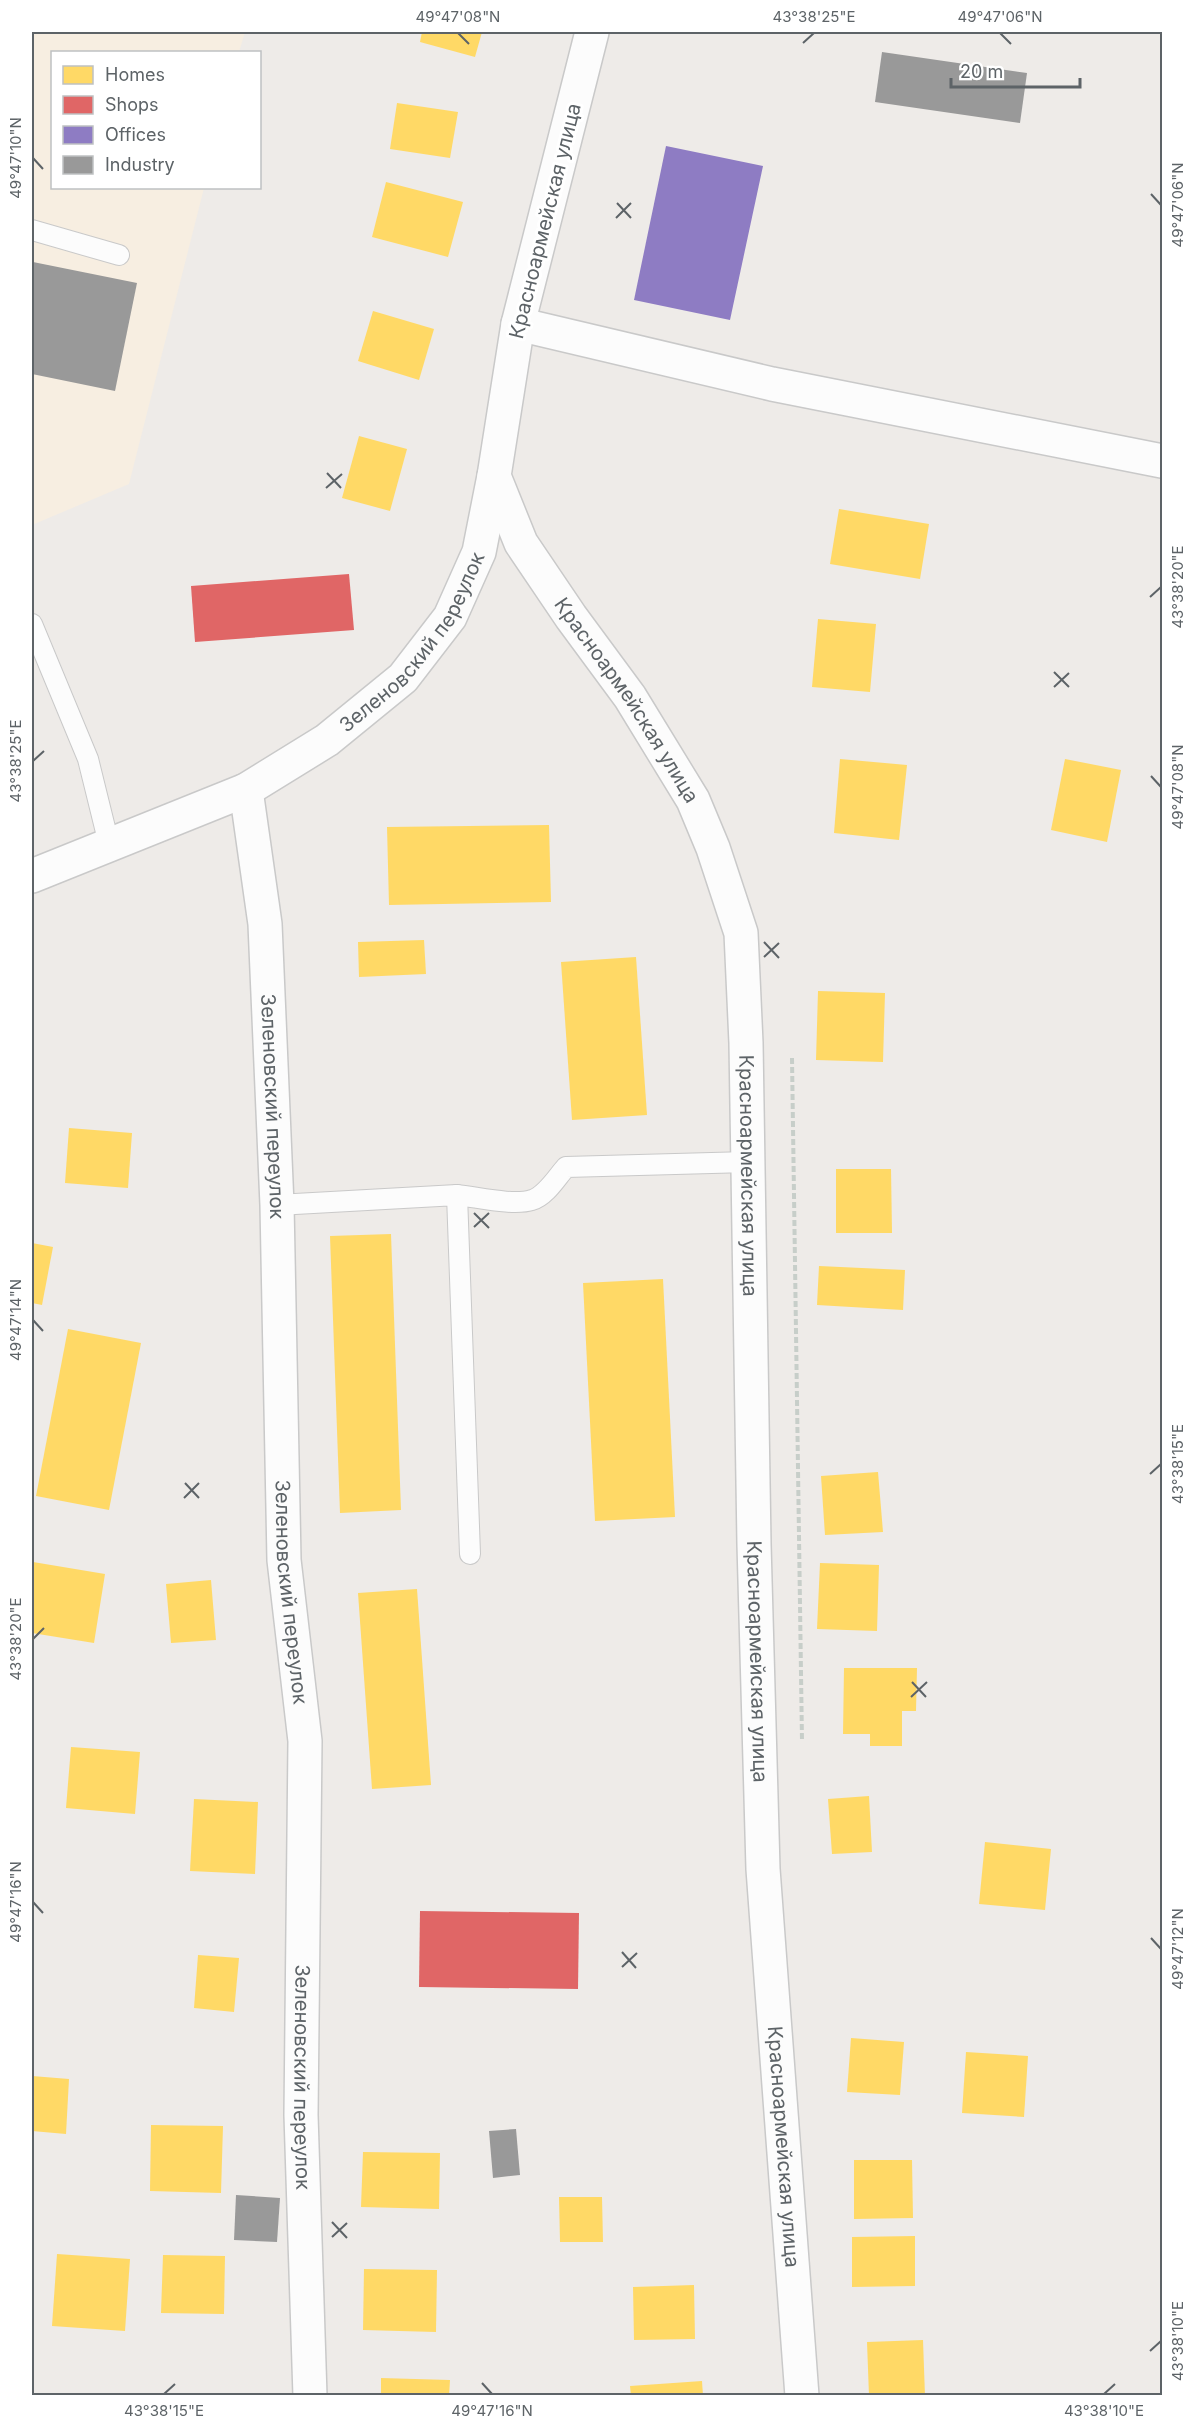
<svg xmlns="http://www.w3.org/2000/svg" width="1194" height="2427" font-family="Inter,sans-serif">
  <style>
    .commercial { fill: #f7eee1 }
    .homes { fill: #ffd966 }
    .shops { fill: #e06666 }
    .offices { fill: #8e7cc3 }
    .industry { fill: #999 }
    .lines { fill: none; stroke-linecap: round; stroke-linejoin: round }
    .service-casing { stroke: #c9c9c9; stroke-width: 22 }
    .minor-casing { stroke: #c9c9c9; stroke-width: 36 }
    .tertiary-casing { stroke: #c9c9c9; stroke-width: 36 }
    .path { stroke: #c7cec9; stroke-width: 4; stroke-dasharray: 6 3; stroke-linecap: butt }
    .service { stroke: #fcfcfc; stroke-width: 20 }
    .minor { stroke: #fcfcfc; stroke-width: 33 }
    .tertiary { stroke: #fcfcfc; stroke-width: 33 }
    .ticks { fill: none; stroke: #5d6367; stroke-width: 2 }
    .labels { text-anchor: middle; dominant-baseline: central; stroke-width: 6; stroke-linejoin: round; paint-order: stroke }
    .street-label { font-size: 20px; fill: #5d6367; stroke: #fff }
    .neatline { fill: none; stroke: #5d6367; stroke-width: 2 }
    .ticks-label { font-size: 15px; text-anchor: middle; fill: #5d6367 }
  </style>
  <rect width="100%" height="100%" fill="#eeebe8"/>
  <path class="commercial" d="M 32,32 L 245,32 L 239,52 L 52,52 L 52,188 L 204,188 L 129,484 L 32,525 Z"/>
  <g class="homes">
    <path d="M 422,32 L 482,32 L 475,57 L 420,42 Z"/>
    <path d="M 397,103 L 458,112 L 450,158 L 390,149 Z"/>
    <path d="M 386,182 L 463,202 L 448,257 L 372,237 Z"/>
    <path d="M 373,311 L 434,329 L 419,380 L 358,361 Z"/>
    <path d="M 359,436 L 407,449 L 390,511 L 342,498 Z"/>
    <path d="M 839,509 L 929,524 L 920,579 L 830,564 Z"/>
    <path d="M 818,619 L 876,624 L 870,692 L 812,687 Z"/>
    <path d="M 840,759 L 907,765 L 899,840 L 834,833 Z"/>
    <path d="M 1065,759 L 1121,770 L 1107,842 L 1051,830 Z"/>
    <path d="M 549,825 L 551,902 L 389,905 L 387,827 Z"/>
    <path d="M 424,940 L 426,974 L 359,977 L 358,942 Z"/>
    <path d="M 636,957 L 647,1115 L 572,1120 L 561,962 Z"/>
    <path d="M 818,991 L 885,993 L 883,1062 L 816,1060 Z"/>
    <path d="M 69,1128 L 132,1133 L 128,1188 L 65,1183 Z"/>
    <path d="M 836,1169 L 891,1169 L 892,1233 L 836,1233 Z"/>
    <path d="M 391,1234 L 401,1510 L 340,1513 L 330,1236 Z"/>
    <path d="M 32,1243 L 53,1247 L 42,1305 L 32,1303 Z"/>
    <path d="M 819,1266 L 905,1270 L 903,1310 L 817,1305 Z"/>
    <path d="M 663,1279 L 675,1517 L 595,1521 L 583,1283 Z"/>
    <path d="M 68,1329 L 141,1343 L 109,1510 L 36,1496 Z"/>
    <path d="M 878,1472 L 883,1532 L 825,1535 L 821,1476 Z"/>
    <path d="M 33,1562 L 105,1574 L 94,1643 L 32,1633 Z"/>
    <path d="M 820,1563 L 879,1565 L 877,1631 L 817,1629 Z"/>
    <path d="M 211,1580 L 216,1640 L 171,1643 L 166,1584 Z"/>
    <path d="M 417,1589 L 431,1785 L 372,1789 L 358,1593 Z"/>
    <path d="M 844,1668 L 917,1668 L 916,1711 L 902,1711 L 902,1746 L 870,1746 L 870,1734 L 843,1734 Z"/>
    <path d="M 71,1747 L 140,1752 L 135,1814 L 66,1808 Z"/>
    <path d="M 869,1796 L 872,1852 L 832,1854 L 828,1799 Z"/>
    <path d="M 194,1799 L 258,1802 L 255,1874 L 190,1871 Z"/>
    <path d="M 985,1842 L 1051,1849 L 1045,1910 L 979,1904 Z"/>
    <path d="M 198,1955 L 239,1958 L 234,2012 L 194,2008 Z"/>
    <path d="M 851,2038 L 904,2042 L 900,2095 L 847,2092 Z"/>
    <path d="M 966,2052 L 1028,2056 L 1024,2117 L 962,2113 Z"/>
    <path d="M 32,2076 L 69,2079 L 66,2134 L 32,2131 Z"/>
    <path d="M 151,2125 L 223,2126 L 221,2193 L 150,2191 Z"/>
    <path d="M 363,2152 L 440,2153 L 439,2209 L 361,2207 Z"/>
    <path d="M 854,2160 L 912,2160 L 913,2218 L 854,2219 Z"/>
    <path d="M 559,2197 L 602,2197 L 603,2242 L 560,2242 Z"/>
    <path d="M 915,2236 L 915,2286 L 852,2287 L 852,2237 Z"/>
    <path d="M 57,2254 L 130,2259 L 125,2331 L 52,2326 Z"/>
    <path d="M 163,2255 L 225,2256 L 224,2314 L 161,2313 Z"/>
    <path d="M 364,2269 L 437,2270 L 436,2332 L 363,2330 Z"/>
    <path d="M 694,2285 L 695,2339 L 634,2340 L 633,2287 Z"/>
    <path d="M 923,2340 L 925,2396 L 869,2396 L 867,2342 Z"/>
    <path d="M 381,2378 L 450,2380 L 449,2396 L 381,2396 Z"/>
    <path d="M 702,2381 L 703,2396 L 631,2396 L 630,2386 Z"/>
  </g>
  <g class="shops">
    <path d="M 349,574 L 354,630 L 195,642 L 191,586 Z"/>
    <path d="M 420,1911 L 579,1913 L 578,1989 L 419,1987 Z"/>
  </g>
  <path class="offices" d="M 666,146 L 763,166 L 730,320 L 634,300 Z"/>
  <g class="industry">
    <path d="M 882,52 L 1027,73 L 1020,123 L 875,102 Z"/>
    <path d="M 33,262 L 137,283 L 115,391 L 32,374 Z"/>
    <path d="M 516,2129 L 520,2175 L 493,2178 L 489,2131 Z"/>
    <path d="M 236,2195 L 280,2198 L 277,2242 L 234,2240 Z"/>
  </g>
  <g class="lines">
    <g class="service-casing">
      <g id="service">
        <path d="M 32,230 L 119,255"/>
        <path d="M 32,624 L 88,759 L 109,844"/>
        <path d="M 457,1195 C 477,1197 513,1206 532,1200 C 546,1196 557,1177 566,1167 L 748,1162"/>
        <path d="M 277,1205 L 457,1195 L 470,1554"/>
      </g>
    </g>
    <g class="minor-casing">
      <g id="minor">
        <path d="M 518,324 L 772,384 L 1162,461"/>
        <path id="s1" d="M 246,790 L 265,924 L 277,1205 L 284,1560 L 305,1741 L 301,2115 L 310,2396"/>
        <path id="s2" d="M 32,876 L 246,790 L 327,740 L 403,678 L 450,617 L 479,552 L 494,476"/>
      </g>
    </g>
    <g class="tertiary-casing">
      <g id="tertiary">
        <path id="s3" d="M 592,32 L 518,324 L 494,476 L 521,543 L 571,617 L 630,697 L 693,800 L 713,848 L 741,933 L 746,1043 L 754,1544 L 763,1869 L 802,2396"/>
      </g>
    </g>
    <path class="path" d="M 792,1058 L 802,1741"/>
    <use href="#service" class="service"/>
    <use href="#minor" class="minor"/>
    <use href="#tertiary" class="tertiary"/>
  </g>
  <path class="ticks" d="M 458,33 L 469,44M 1000,33 L 1011,44M 803,43 L 814,33M 33,158 L 43,169M 1151,194 L 1161,205M 617,203 L 631,218M 616,218 L 631,203M 327,473 L 341,488M 326,488 L 342,474M 1150,597 L 1161,587M 1054,672 L 1069,687M 1054,687 L 1069,673M 33,761 L 44,751M 1151,776 L 1161,787M 764,942 L 779,958M 764,957 L 779,943M 474,1213 L 489,1228M 474,1227 L 489,1213M 33,1320 L 43,1331M 1150,1474 L 1161,1464M 185,1483 L 199,1498M 184,1498 L 199,1483M 33,1639 L 44,1628M 912,1682 L 926,1697M 911,1697 L 927,1682M 33,1902 L 43,1913M 1151,1938 L 1161,1949M 622,1952 L 636,1968M 622,1967 L 637,1953M 332,2222 L 347,2238M 332,2237 L 347,2223M 1150,2351 L 1161,2341M 482,2383 L 492,2394M 164,2394 L 175,2384M 1104,2394 L 1115,2384"/>
  <g class="labels">
    <g class="street-label">
      <text transform="translate(545 221) rotate(-76)">Красноармейская улица</text>
      <text stroke="none"><textPath href="#s2" startOffset="458">Зеленовский переулок</textPath></text>
      <text stroke="none"><textPath href="#s3" startOffset="717">Красноармейская улица</textPath></text>
      <text stroke="none"><textPath href="#s1" startOffset="318">Зеленовский переулок</textPath></text>
      <text stroke="none"><textPath href="#s3" startOffset="1221">Красноармейская улица</textPath></text>
      <text stroke="none"><textPath href="#s1" startOffset="804">Зеленовский переулок</textPath></text>
      <text stroke="none"><textPath href="#s3" startOffset="1707">Красноармейская улица</textPath></text>
      <text stroke="none"><textPath href="#s1" startOffset="1290">Зеленовский переулок</textPath></text>
      <text stroke="none"><textPath href="#s3" startOffset="2193">Красноармейская улица</textPath></text>
    </g>
  </g>
  <rect width="1194" height="2427" fill="none" stroke="#ffffff" stroke-width="66"/>
  <rect x="51" y="51" width="210" height="138" fill="#ffffff" stroke="#bec1c2" stroke-width="1.5"/>
  <rect x="63" y="66" width="30" height="18" fill="#ffd966" stroke="#bec1c2" stroke-width="1.5"/>
  <text x="105" y="81" font-size="18" fill="#5d6367">Homes</text>
  <rect x="63" y="96" width="30" height="18" fill="#e06666" stroke="#bec1c2" stroke-width="1.5"/>
  <text x="105" y="111" font-size="18" fill="#5d6367">Shops</text>
  <rect x="63" y="126" width="30" height="18" fill="#8e7cc3" stroke="#bec1c2" stroke-width="1.5"/>
  <text x="105" y="141" font-size="18" fill="#5d6367">Offices</text>
  <rect x="63" y="156" width="30" height="18" fill="#999999" stroke="#bec1c2" stroke-width="1.5"/>
  <text x="105" y="171" font-size="18" fill="#5d6367">Industry</text>
  <path d="M951 78v9h129v-9" fill="none" stroke="#5d6367" stroke-width="3"/>
  <text x="960" y="78" font-size="18" fill="#5d6367" stroke="#ffffff" stroke-width="4.5" paint-order="stroke">20 m</text>
  <rect x="33" y="33" width="1128" height="2361" class="neatline"/>
  <g class="ticks-label">
    <text x="458" y="22">49°47'08"N</text>
    <text x="814" y="22">43°38'25"E</text>
    <text x="1000" y="22">49°47'06"N</text>
    <text transform="translate(16 158) rotate(-90)" y="5">49°47'10"N</text>
    <text transform="translate(1178 205) rotate(-90)" y="5">49°47'06"N</text>
    <text transform="translate(1178 587) rotate(-90)" y="5">43°38'20"E</text>
    <text transform="translate(16 761) rotate(-90)" y="5">43°38'25"E</text>
    <text transform="translate(1178 787) rotate(-90)" y="5">49°47'08"N</text>
    <text transform="translate(16 1320) rotate(-90)" y="5">49°47'14"N</text>
    <text transform="translate(1178 1464) rotate(-90)" y="5">43°38'15"E</text>
    <text transform="translate(16 1639) rotate(-90)" y="5">43°38'20"E</text>
    <text transform="translate(16 1902) rotate(-90)" y="5">49°47'16"N</text>
    <text transform="translate(1178 1949) rotate(-90)" y="5">49°47'12"N</text>
    <text transform="translate(1178 2341) rotate(-90)" y="5">43°38'10"E</text>
    <text x="164" y="2416">43°38'15"E</text>
    <text x="492" y="2416">49°47'16"N</text>
    <text x="1104" y="2416">43°38'10"E</text>
  </g>
</svg>
